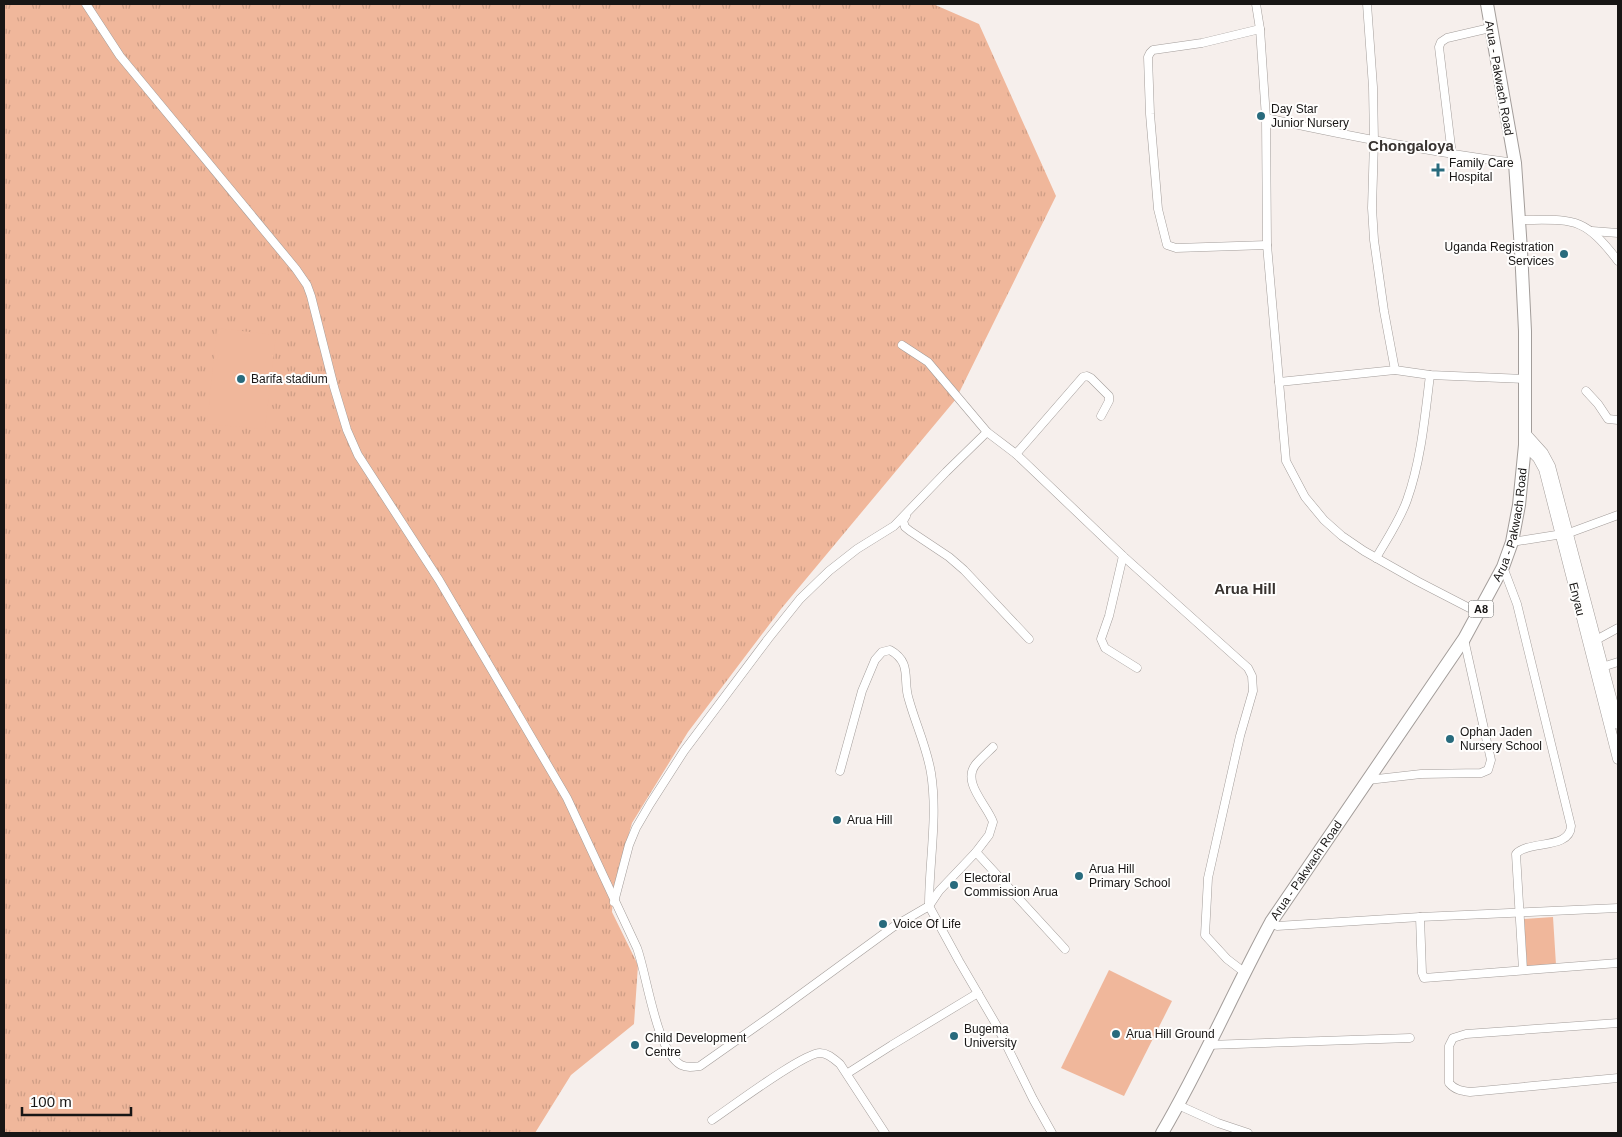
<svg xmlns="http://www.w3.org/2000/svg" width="1622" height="1137" font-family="Helvetica,sans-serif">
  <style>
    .grass { fill: url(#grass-tufts) }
    .pitch { fill: #f0b79b }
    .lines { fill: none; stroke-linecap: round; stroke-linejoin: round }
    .minor-casing { stroke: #a39d9a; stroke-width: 9 }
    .tertiary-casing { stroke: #a39d9a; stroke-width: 11 }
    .primary-casing { stroke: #a39d9a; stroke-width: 14 }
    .minor { stroke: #fff; stroke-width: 8 }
    .tertiary { stroke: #fff; stroke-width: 10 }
    .primary { stroke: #fff; stroke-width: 12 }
    .poi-dot { fill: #286b7d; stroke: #fffefd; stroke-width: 2 }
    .labels { text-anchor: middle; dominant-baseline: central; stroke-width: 4; stroke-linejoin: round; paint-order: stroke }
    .shield { fill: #fffefd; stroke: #5d5c5b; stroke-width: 1 }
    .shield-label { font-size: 11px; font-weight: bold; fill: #181615 }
    .street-label { font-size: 12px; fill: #181615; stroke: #fffefd }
    .poi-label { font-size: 12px; fill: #181615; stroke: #fffefd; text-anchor: start }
    .quarter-label { font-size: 15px; font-weight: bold; fill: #383330; stroke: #fffefd }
  </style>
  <defs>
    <pattern id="grass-tufts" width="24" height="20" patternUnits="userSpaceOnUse" patternTransform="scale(1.25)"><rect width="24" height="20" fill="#f0b79b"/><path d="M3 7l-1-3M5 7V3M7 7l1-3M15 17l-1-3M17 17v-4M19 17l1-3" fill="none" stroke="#cd9d85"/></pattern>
  </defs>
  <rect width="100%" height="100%" fill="#f6efec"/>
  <path class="grass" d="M 4,4 L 933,4 L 979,24 L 1056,196 L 956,399 L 781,609 L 688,732 L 632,823 L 614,886 L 612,912 L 638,965 L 634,1024 L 571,1075 L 535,1133 L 4,1133 Z"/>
  <g class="pitch">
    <path d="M 217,328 L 276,335 L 265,429 L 207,424 Z"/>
    <path d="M 1553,917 L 1556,965 L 1527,967 L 1524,919 Z"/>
    <path d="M 1109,970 L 1172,1001 L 1124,1096 L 1061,1068 Z"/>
  </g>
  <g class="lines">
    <g class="minor-casing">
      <g id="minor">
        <path d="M 86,4 L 120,56 L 296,269 L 307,285 L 311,296 L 334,387 L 347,430 L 358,455 L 439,580 L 567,798 L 637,948 C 647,975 656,1051 681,1065 C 687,1068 693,1067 700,1066 L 778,1011 L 893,927 L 929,906 L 959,961 L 997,1026 L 1033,1099 L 1052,1133"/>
        <path d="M 1256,4 L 1260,29 L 1266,118 L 1267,245 L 1286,461 L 1305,497 L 1324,520 L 1342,536 L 1364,551 L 1417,581 L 1479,613"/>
        <path d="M 1367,4 L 1373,87 L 1374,141 L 1372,208 L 1374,240 L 1384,311 L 1395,370"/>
        <path d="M 1260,29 L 1202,43 L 1153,50 L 1150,53 L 1148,57 L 1150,114 L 1158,209 L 1167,245 L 1176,248 L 1267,245"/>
        <path d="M 1266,118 C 1348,136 1431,152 1515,163"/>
        <path d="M 1452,155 L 1439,47 L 1441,42 L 1447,38 L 1490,28"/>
        <path d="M 1519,220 C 1573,220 1583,215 1618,261"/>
        <path d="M 1592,231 L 1618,233"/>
        <path d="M 902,345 L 928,362 L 987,432 L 1016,454 L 1123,556 L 1248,668 L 1252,676 L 1253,691 L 1240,736 L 1208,878 L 1205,935 L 1227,959 L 1244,972"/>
        <path d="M 1279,382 L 1395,370 L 1430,375 L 1525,379"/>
        <path d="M 1586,391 L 1598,404 L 1608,419 L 1618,420"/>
        <path d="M 1016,454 L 1083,377 L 1087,376 L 1091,378 L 1109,396 L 1109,401 L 1101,416"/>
        <path d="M 906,516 L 903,521 L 905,527 L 910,531 L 949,557 L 964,570 L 1029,639"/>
        <path d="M 1512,542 L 1569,533 L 1618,515"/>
        <path d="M 1123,556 L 1109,616 L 1101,639 L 1105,648 L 1137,668"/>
        <path d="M 1376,558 C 1387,539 1400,520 1407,500 C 1421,461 1425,416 1430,375"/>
        <path d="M 1503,567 L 1517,604 L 1571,826 C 1570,850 1528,840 1516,854 L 1523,970"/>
        <path d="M 1596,640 L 1618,628"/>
        <path d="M 1599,668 L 1618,662"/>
        <path d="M 840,771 L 862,691 L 875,660 L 882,652 L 890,650 C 913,663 902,680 909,700 C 916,725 927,748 931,773 C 938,817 929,862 929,906"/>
        <path d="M 1368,780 L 1421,774 L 1481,773 L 1488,770 L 1491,760 L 1464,639"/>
        <path d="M 976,852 L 989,835 L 993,822 C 987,805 961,782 976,764 C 981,758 988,752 993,747"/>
        <path d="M 614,902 L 629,845 L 636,828 L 650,804 L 684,751 L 768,639 L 800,599 L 829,571 L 857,549 L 894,526 L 946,472 L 987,432"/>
        <path d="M 929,906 L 939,891 L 976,852 L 1065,949"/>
        <path d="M 1420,917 L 1422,973 L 1424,978 L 1618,963"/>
        <path d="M 1271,922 L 1277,926 L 1420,917 L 1618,908"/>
        <path d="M 1618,1023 L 1466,1034 L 1453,1038 L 1449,1046 L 1449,1083 C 1455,1090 1462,1091 1470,1092 L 1618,1078"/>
        <path d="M 1208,1045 L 1410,1038"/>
        <path d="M 848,1073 L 892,1045 L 978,993"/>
        <path d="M 1178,1105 L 1218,1123 L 1248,1133"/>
        <path d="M 712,1120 C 730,1108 803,1053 820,1053 C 828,1053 834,1059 840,1064 L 885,1133"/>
      </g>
    </g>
    <g class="tertiary-casing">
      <g id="tertiary">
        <path d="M 1525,433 L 1543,453 L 1550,466 L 1618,724"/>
        <path d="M 1525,445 L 1538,458 L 1544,469 L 1618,759"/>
      </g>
    </g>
    <g class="primary-casing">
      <g id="primary">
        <path id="s1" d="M 1162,1133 C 1202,1065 1233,992 1271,922 L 1464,639 L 1503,567 L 1512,542 L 1519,505 L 1525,445 L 1525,331 L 1521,250 L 1515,163 L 1487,4"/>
      </g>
    </g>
    <use href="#minor" class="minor"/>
    <use href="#tertiary" class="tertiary"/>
    <use href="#primary" class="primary"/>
  </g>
  <g class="poi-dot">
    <circle cx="1261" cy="116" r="5"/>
    <path d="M1435.5 162.5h5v5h5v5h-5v5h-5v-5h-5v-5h5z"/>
    <circle cx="1564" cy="254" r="5"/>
    <circle cx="241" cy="379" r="5"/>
    <circle cx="1450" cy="739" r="5"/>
    <circle cx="837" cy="820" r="5"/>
    <circle cx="1079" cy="876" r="5"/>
    <circle cx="954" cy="885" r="5"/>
    <circle cx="883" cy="924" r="5"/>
    <circle cx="1116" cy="1034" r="5"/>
    <circle cx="954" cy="1036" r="5"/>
    <circle cx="635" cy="1045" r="5"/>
  </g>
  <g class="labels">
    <rect class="shield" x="1468.5" y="600.5" width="25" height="17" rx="4"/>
    <g class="shield-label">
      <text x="1481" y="609">A8</text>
    </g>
    <g class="street-label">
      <text transform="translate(1499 78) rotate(80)">Arua - Pakwach Road</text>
      <text stroke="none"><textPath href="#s1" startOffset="705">Arua - Pakwach Road</textPath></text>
      <text transform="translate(1577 599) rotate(76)">Enyau</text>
      <text stroke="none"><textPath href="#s1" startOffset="300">Arua - Pakwach Road</textPath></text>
    </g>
    <g class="poi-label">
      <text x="1271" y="109">Day Star<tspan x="1271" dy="14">Junior Nursery</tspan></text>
      <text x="1449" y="163">Family Care<tspan x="1449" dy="14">Hospital</tspan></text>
      <text x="1554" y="247" text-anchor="end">Uganda Registration<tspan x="1554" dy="14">Services</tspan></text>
      <text x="251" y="379">Barifa stadium</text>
      <text x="1460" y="732">Ophan Jaden<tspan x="1460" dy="14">Nursery School</tspan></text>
      <text x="847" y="820">Arua Hill</text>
      <text x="1089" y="869">Arua Hill<tspan x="1089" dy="14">Primary School</tspan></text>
      <text x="964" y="878">Electoral<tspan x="964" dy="14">Commission Arua</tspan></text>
      <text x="893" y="924">Voice Of Life</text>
      <text x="964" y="1029">Bugema<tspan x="964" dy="14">University</tspan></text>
      <text x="1126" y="1034">Arua Hill Ground</text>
      <text x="645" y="1038">Child Development<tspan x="645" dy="14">Centre</tspan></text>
    </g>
    <g class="quarter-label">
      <text x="1411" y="145">Chongaloya</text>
      <text x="1245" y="588">Arua Hill</text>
    </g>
  </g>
  <rect width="1622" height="1137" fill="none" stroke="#181615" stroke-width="10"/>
  <path d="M22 1107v8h109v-8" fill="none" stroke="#181615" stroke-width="2.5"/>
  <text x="30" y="1107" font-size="15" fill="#181615" stroke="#fffefd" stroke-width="4" paint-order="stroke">100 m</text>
</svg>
